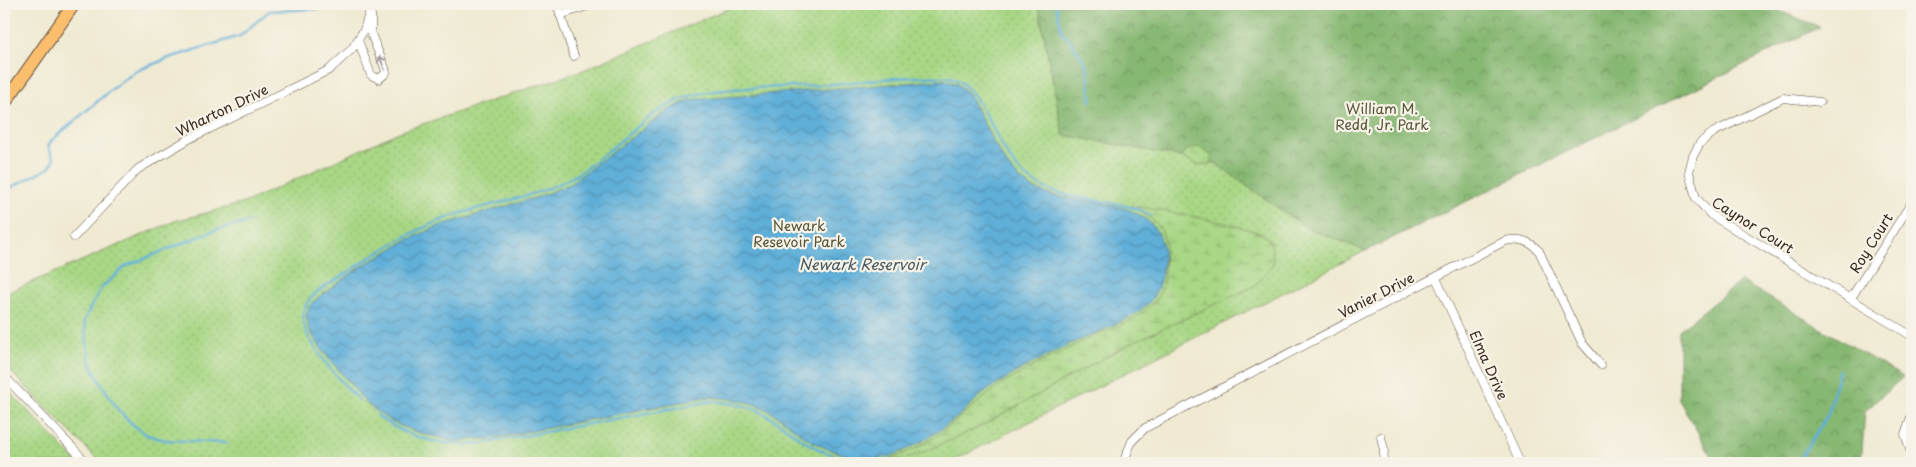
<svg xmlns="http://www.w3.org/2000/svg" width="1916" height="467" font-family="'Playpen Sans',sans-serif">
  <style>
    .grass { fill: url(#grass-dots); stroke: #728052 }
    .forest { fill: url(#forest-crowns); stroke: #607148 }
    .wetland { fill: url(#wetland-marsh); stroke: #728052 }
    .water { fill: url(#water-waves); stroke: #4d6c7c }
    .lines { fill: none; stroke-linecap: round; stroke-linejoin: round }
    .stream { stroke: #5fafd9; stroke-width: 2.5 }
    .street-casing { stroke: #564739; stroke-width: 9 }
    .primary-casing { stroke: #564739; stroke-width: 14 }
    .street { stroke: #fff; stroke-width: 8 }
    .primary { stroke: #fabe6d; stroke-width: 12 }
    .oneway { stroke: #a79f9a }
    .labels { text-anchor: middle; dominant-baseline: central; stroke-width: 4.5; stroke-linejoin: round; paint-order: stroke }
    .park-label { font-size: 14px; fill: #565538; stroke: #f7f3e8 }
    .street-label { font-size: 14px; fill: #3b2a1e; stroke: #f7f3e8 }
    .water-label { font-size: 15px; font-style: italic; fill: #48595f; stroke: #f7f3e8 }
  </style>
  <defs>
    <pattern id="grass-dots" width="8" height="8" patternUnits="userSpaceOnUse" patternTransform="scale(1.25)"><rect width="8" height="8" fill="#a8d785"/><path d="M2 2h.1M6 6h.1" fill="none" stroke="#92b972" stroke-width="1.8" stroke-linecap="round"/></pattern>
    <pattern id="forest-crowns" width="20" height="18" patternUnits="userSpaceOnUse" patternTransform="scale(1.25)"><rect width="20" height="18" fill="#86b872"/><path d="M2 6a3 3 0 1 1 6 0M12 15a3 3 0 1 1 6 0" fill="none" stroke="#6f965d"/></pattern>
    <pattern id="wetland-marsh" width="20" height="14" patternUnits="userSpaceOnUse" patternTransform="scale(1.25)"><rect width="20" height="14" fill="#a8d785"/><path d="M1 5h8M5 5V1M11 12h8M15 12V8" fill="none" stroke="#92b972"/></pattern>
    <pattern id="water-waves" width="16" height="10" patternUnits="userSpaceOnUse" patternTransform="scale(1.25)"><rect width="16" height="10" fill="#5fafd9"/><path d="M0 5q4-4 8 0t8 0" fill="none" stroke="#508faf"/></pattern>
  </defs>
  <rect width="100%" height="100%" fill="#f7f3e8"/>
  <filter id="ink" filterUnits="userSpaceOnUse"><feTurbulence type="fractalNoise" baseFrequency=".02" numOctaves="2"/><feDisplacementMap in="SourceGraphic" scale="10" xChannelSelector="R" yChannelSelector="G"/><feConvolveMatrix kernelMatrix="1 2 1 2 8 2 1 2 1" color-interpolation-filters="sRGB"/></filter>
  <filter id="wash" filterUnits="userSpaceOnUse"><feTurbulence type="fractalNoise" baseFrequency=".0096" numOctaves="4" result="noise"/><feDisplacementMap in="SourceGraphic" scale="20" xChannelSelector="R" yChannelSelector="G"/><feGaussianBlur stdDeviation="1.12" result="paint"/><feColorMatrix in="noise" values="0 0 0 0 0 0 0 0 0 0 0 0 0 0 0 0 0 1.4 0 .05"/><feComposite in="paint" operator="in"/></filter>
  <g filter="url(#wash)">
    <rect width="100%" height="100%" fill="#f0ead2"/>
    <g class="grass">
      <path d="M 739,4 L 1655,4 L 1791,34 L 949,463 L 101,463 L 4,365 L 4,294 L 175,221 L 244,203 L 399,132 L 583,70 Z"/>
      <path d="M 4,386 L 78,463 L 4,463 Z"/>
    </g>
    <g class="forest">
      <path d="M 1038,4 L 1762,4 L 1820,27 L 1366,251 L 1305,227 L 1215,163 L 1063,135 Z"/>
      <path d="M 1741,281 L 1903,377 L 1865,411 L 1861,463 L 1716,463 L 1679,400 L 1679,330 Z"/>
    </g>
    <g class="wetland">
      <path d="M 1198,147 L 1212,156 L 1210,165 L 1196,164 L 1183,158 L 1183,152 Z"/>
      <path d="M 1130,206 C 1148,207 1255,227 1265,236 C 1274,243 1272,254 1273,264 L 1255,286 L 1129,344 L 980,427 L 917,455 L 891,461 L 891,458 C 939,445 967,405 1008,381 C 1031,367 1055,354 1079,343 C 1104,331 1136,323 1155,301 C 1165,289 1164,272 1165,257 C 1168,227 1154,219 1130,206 Z"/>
    </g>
    <path class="water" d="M 944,80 L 957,84 L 966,91 C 987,122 998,167 1031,187 C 1067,208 1134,193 1158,233 C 1168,250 1163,284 1151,300 C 1137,320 1087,335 1064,347 C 1046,356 1029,365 1012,375 C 1003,381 993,386 984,393 C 974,400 966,410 956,418 C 937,433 900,458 875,459 C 854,459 826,450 808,439 C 792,428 777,413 759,406 C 742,399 724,398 706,397 L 496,438 L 453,441 L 416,432 L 392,422 L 368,405 L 322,350 L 310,331 L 306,316 L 310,305 L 320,296 L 362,266 L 407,240 L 441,225 L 538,197 L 570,184 L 668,110 L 689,100 Z"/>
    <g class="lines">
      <g class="stream">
        <path d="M 1056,4 L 1062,33 L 1069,39 L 1087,66 L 1091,101"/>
        <path d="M 4,191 L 49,168 L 54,160 L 48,146 L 51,141 L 118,84 L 136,71 L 169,58 L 240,36 L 269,11 L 319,9 L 331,4"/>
        <path d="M 359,400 C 342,383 296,335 304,310 C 309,293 330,284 344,275 C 380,250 416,228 458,214 C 494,203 534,197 567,180 C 606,160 646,110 687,97 C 721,86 774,88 811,86 C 854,83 902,75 946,77 C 979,78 996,148 1020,171 C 1053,206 1110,194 1151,215"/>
        <path d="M 377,415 C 406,439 444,446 480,444 L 712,401 C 729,403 745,404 761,412 C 778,420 793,434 809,444 C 832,458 865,465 891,460"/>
        <path d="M 227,443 L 165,440 L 147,435 L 132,424 L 118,410 L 96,375 L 89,358 L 84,320 L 101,288 L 126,266 L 213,231 L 249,222"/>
        <path d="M 1797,463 L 1828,414 L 1839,370"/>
      </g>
    </g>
  </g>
  <g filter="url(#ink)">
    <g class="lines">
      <g class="street-casing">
        <g id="street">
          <path d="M 557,4 L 574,56"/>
          <path d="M 560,15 L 593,4"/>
          <path d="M 358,40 L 371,75 L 379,79 L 386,73 L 385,68 L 371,34 L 371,15"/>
          <path d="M 1820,102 L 1783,98 L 1714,132 L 1700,143 L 1693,156 L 1689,172 L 1696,198 L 1711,215 L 1912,336"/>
          <path d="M 74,237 L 138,169 L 189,139 L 329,70 L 352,49 L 364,30 L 372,4"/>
          <path d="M 1436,278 L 1520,463"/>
          <path d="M 1851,298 L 1912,202"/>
          <path d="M 4,376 L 87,463"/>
          <path d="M 1912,414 L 1905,434 L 1912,455"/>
          <path d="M 1381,437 L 1384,450 L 1383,463"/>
          <path d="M 1123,463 L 1132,441 L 1145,428 L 1505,241 C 1519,238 1529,240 1539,251 L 1582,343 L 1601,365"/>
        </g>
      </g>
      <g class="primary-casing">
        <path id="primary" d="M 4,104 L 74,4"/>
      </g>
      <use href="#street" class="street"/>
      <use href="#primary" class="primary"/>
    </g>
    <defs><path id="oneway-shaft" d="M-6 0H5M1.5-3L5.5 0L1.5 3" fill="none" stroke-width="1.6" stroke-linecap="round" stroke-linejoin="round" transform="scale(1.25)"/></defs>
    <use class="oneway" href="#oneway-shaft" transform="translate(382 63) rotate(-112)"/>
  </g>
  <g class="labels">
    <g class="park-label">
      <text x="1382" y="108">William M.<tspan x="1382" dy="16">Redd, Jr. Park</tspan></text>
      <text x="799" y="225">Newark<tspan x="799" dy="16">Resevoir Park</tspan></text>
    </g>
    <g class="street-label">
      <text transform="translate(222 110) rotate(-26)">Wharton Drive</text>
      <text transform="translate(1753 225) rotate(32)">Caynor Court</text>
      <text transform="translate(1871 243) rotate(-58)">Roy Court</text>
      <text transform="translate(1376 295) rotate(-27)">Vanier Drive</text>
      <text transform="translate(1489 365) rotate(66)">Elma Drive</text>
    </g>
    <g class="water-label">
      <text x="862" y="263">Newark Reservoir</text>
    </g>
  </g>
  <rect width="1916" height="467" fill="none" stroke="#f7f3e8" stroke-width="20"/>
</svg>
